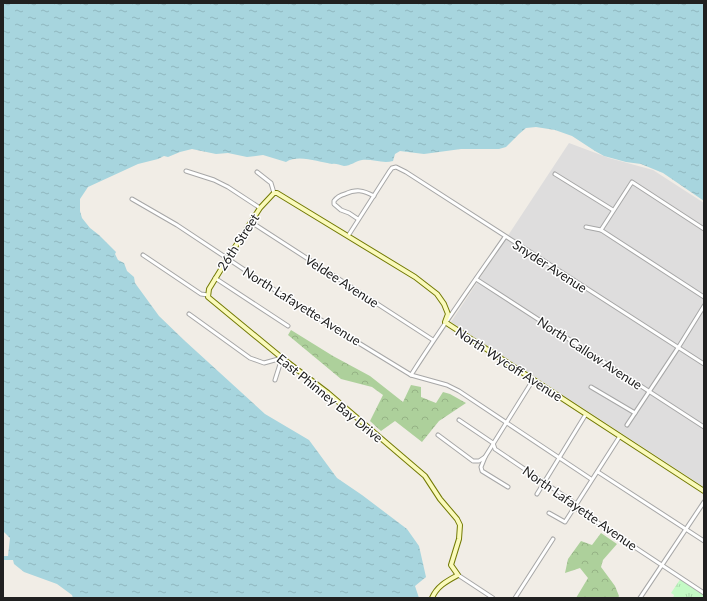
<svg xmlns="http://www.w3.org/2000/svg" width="707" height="601" font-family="Lato,sans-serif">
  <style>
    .residential { fill: #dedddd }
    .forest { fill: url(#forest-crowns) }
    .park { fill: url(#park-tufts) }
    .water { fill: url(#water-ripples) }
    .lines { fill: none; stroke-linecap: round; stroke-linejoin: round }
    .street-casing { stroke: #a7a7a7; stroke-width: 5 }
    .secondary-casing { stroke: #737a04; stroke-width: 6 }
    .street { stroke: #fff; stroke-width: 3 }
    .secondary { stroke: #fafabb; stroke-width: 4 }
    .labels { text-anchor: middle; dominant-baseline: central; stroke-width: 3; stroke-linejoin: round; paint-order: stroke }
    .street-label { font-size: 13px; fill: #202020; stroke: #fff }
  </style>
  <defs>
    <pattern id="forest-crowns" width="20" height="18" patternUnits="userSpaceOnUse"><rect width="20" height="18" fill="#add09b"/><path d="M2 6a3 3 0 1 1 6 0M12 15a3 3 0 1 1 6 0" fill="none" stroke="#95b285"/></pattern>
    <pattern id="park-tufts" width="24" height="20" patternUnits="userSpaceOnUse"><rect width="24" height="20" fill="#c4fac5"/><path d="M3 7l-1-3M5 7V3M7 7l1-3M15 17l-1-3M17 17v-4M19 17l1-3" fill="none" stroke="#a8d6a9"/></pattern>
    <pattern id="water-ripples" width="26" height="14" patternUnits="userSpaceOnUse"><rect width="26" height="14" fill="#a7d5de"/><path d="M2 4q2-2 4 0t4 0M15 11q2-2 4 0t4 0" fill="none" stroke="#8fb7be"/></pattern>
  </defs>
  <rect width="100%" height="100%" fill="#f1ede6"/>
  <path class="residential" d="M 569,143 L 609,158 L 653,170 L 704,203 L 704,487 L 451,322 Z"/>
  <g class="forest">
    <path d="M 291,330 L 333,356 L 370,376 L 403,402 L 411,385 L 421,387 L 421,397 L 436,403 L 443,392 L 450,394 L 466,403 L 439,421 L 422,442 L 395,421 L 381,431 L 370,421 L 383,395 L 372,387 L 341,379 L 288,335 Z"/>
    <path d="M 601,533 L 617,544 L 603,560 L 601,567 L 615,586 L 619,596 L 618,598 L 576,598 L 588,578 L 580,568 L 565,573 L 568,559 L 581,541 L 592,545 Z"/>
  </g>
  <path class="park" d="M 681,578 L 704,593 L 704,598 L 673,598 L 674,595 L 671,593 Z"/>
  <path class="water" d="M 3,3 L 704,3 L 704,201 L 663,173 L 641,164 L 626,162 L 604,156 L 595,151 L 572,136 L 555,130 L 536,127 L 526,128 L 519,134 L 506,147 L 499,149 L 461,149 L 424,154 L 400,151 L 395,154 L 393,161 C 383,164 373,159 362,160 C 356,161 350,166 344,166 C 339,165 336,163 332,164 C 319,162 298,154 286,162 L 263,155 L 247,157 L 228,153 L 216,154 L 192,149 L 180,152 L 168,157 L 164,156 L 158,159 L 138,164 L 88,187 L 80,199 L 80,211 L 82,218 L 90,228 L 99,235 L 116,252 L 115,254 L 118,260 L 124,263 L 127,271 L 134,277 L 135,283 L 159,316 L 185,341 L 265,414 L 309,440 L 337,478 L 362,495 L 407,529 L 419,546 L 426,577 L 415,586 L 419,598 L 73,598 L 72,595 L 57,584 L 24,572 L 14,564 L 13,560 L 3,560 L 3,556 L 8,556 L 10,538 L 3,531 Z"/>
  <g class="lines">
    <g class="street-casing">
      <g id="street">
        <path d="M 186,171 L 214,180 L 228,187 L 260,208"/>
        <path d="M 257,172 L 271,183 L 274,193"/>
        <path d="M 555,174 L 613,210"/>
        <path d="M 132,199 L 177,225 L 308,312 L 411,375 L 447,385 L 459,391 L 591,479"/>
        <path d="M 358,219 L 349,213 L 341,210 L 334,204 L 334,201 C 337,197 341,195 345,194 C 356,189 363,190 374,196"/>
        <path d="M 251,222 L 433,340"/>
        <path d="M 586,227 L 601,230 L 704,297"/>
        <path d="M 601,230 L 632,182 L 704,229"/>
        <path d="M 348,236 L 389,172 L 392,168 L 396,167 L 406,172 L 704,364"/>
        <path d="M 143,255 L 201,294 L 208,295"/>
        <path d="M 215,278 L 288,326"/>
        <path d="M 476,279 L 704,427"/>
        <path d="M 189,314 L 250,358 L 264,363 L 282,358"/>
        <path d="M 411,375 C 441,328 473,283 505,237"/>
        <path d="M 275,380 L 282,358"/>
        <path d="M 591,387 L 635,413"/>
        <path d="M 459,420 L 493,443 L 495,449 L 576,504 L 577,509 L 704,593"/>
        <path d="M 627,425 L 678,348 L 704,306"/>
        <path d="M 438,435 L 473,461 L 479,461 L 485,457 L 533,380"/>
        <path d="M 485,457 L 481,467 L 482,471 L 508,487"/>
        <path d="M 598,472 L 704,541"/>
        <path d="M 537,494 L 586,414"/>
        <path d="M 549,513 L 565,522 L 620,436"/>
        <path d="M 458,575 L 493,598"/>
        <path d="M 515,598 L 553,539"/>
        <path d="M 640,598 L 704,502"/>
      </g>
    </g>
    <g class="secondary-casing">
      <path id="secondary" d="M 432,598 C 437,586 447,581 458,575 L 451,565 L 459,539 L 460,525 L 457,519 L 440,499 L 425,476 L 328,393 L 282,358 L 208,297 L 209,289 L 228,258 L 260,208 L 274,193 L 277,193 L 415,277 L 437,294 L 444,304 L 448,314 L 445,322 L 704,491"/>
    </g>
    <use href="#street" class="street"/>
    <use href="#secondary" class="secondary"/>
  </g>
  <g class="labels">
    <g class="street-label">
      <text transform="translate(238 242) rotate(-57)">26th Street</text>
      <text transform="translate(550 266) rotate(33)">Snyder Avenue</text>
      <text transform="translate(342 281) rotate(33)">Veldee Avenue</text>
      <text transform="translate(302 306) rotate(32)">North Lafayette Avenue</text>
      <text transform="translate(590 353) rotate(33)">North Callow Avenue</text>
      <text transform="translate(509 364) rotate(33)">North Wycoff Avenue</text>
      <text transform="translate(330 398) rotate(39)">East Phinney Bay Drive</text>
      <text transform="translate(580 508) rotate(35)">North Lafayette Avenue</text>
    </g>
  </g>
  <rect width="707" height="601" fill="none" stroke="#202020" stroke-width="8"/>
</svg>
